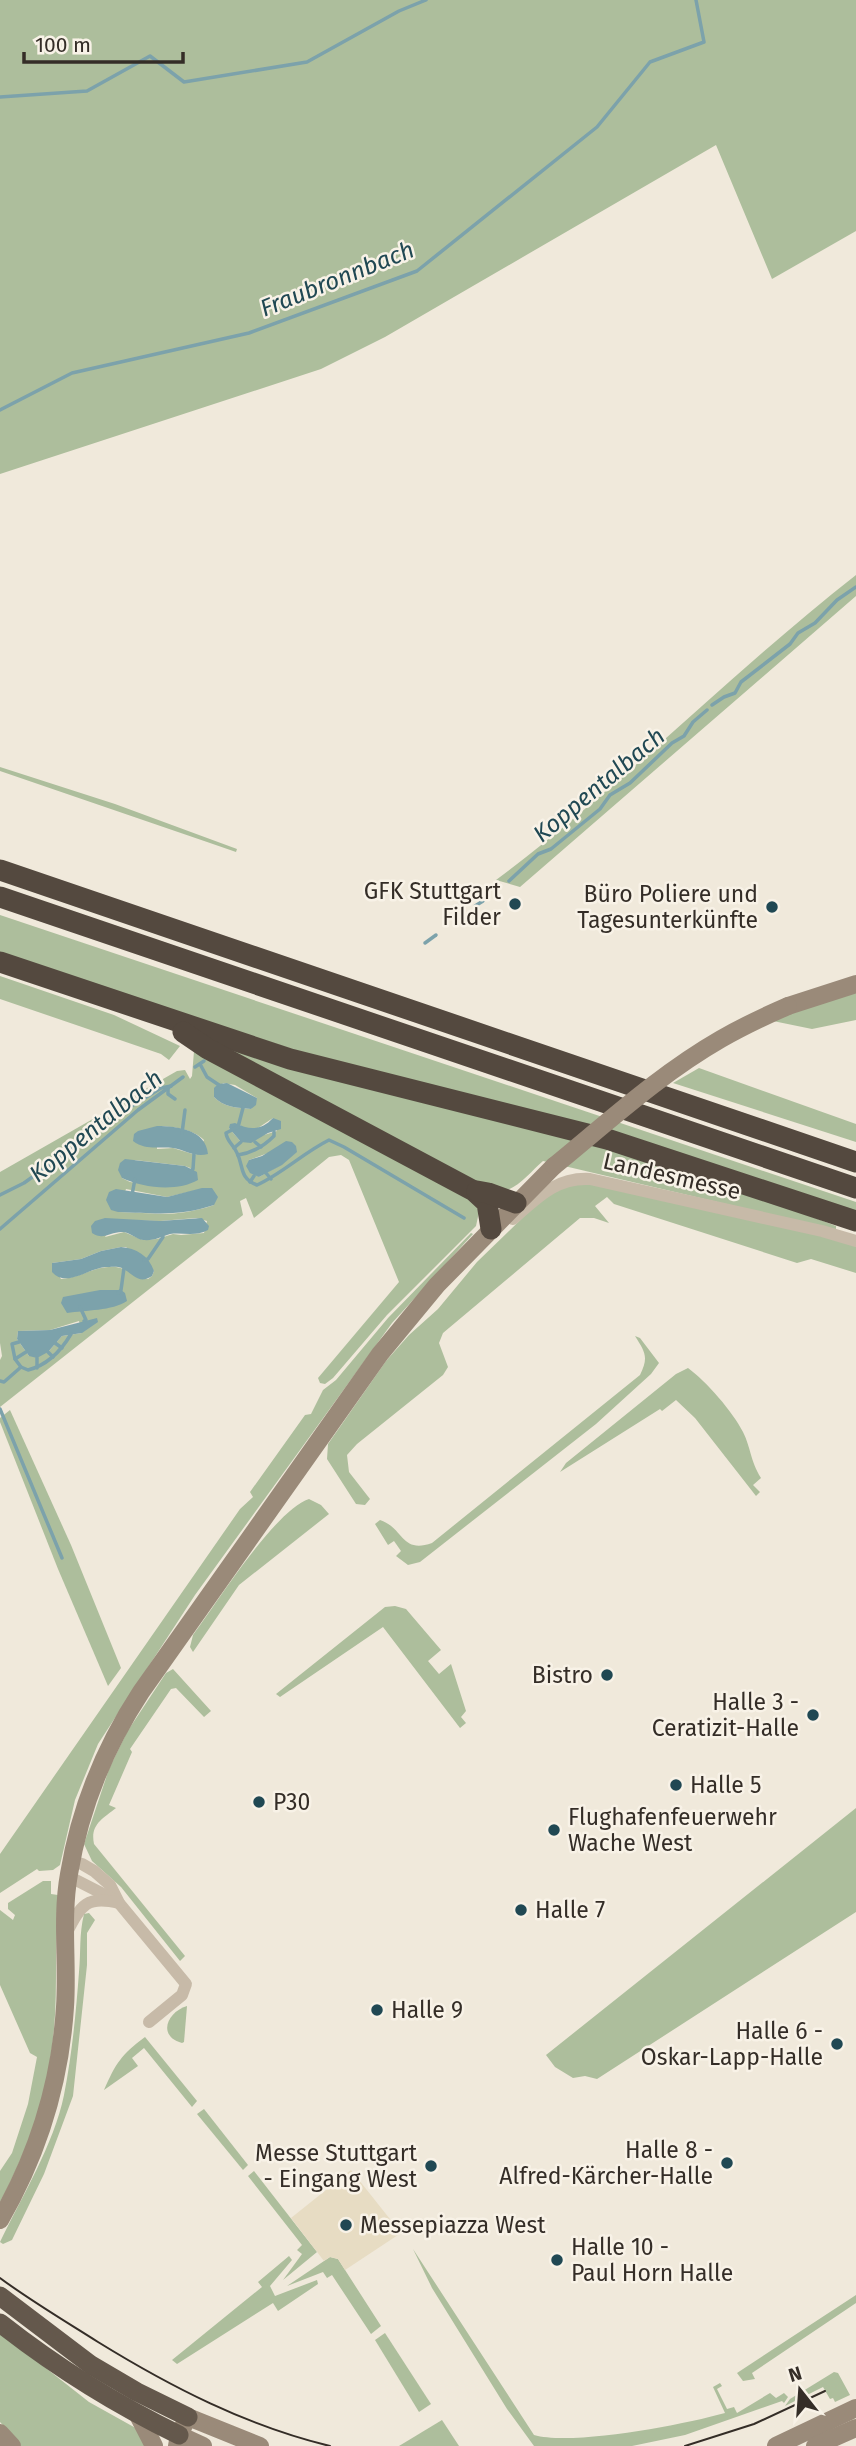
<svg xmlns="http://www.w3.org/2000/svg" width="856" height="2446" font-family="'Fira Sans',sans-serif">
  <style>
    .green { fill: #adbe9c; fill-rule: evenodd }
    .plaza { fill: #e7dcc3 }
    .water { fill: #7ca2ab }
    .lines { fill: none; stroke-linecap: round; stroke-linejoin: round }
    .stream { stroke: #7ca2ab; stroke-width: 3.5 }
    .minor { stroke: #c7baa8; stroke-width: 12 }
    .secondary { stroke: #9a8a79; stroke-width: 18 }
    .trunk { stroke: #64584c; stroke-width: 19 }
    .motorway { stroke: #54493f; stroke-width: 21 }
    .tram { stroke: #342d27; stroke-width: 2 }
    .secondary-bridge { stroke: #9a8a79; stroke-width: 18 }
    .poi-dot { fill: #204853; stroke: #f8f2e7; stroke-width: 2.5 }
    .labels { text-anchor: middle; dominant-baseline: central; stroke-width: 5; stroke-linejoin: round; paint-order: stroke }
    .poi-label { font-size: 23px; fill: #342d27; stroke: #f8f2e7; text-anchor: end }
    .street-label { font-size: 23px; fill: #342d27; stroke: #f8f2e7 }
    .water-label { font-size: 24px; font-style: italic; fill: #204853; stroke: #f8f2e7 }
  </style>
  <rect width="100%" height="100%" fill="#f0e9db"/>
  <g class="green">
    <path d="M 0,0 L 856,0 L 856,231 L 772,279 L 716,145 L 385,337 L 321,369 L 0,474 Z"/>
    <path d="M 856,575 L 856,596 L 520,887 L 496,880 C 622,786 732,672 856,575 Z"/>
    <path d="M 0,767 L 115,804 L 237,849 L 236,852 L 210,843 L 0,771 Z"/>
    <path d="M 0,915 L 856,1202 L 856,1214 L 314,1056 L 0,956 Z"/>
    <path d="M 0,976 L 114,1015 L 180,1046 L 169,1060 L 161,1054 L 0,999 Z"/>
    <path d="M 856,993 L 856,1020 L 812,1029 L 773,1021 L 838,995 Z"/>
    <path d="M 221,1045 C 428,1098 637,1147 836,1226 L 836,1230 L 543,1161 C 530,1172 515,1193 496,1192 Z"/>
    <path d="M 194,1051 L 475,1202 L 479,1212 L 476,1226 L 387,1315 L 333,1378 L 325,1384 L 320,1383 L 318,1378 L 399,1282 L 349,1160 L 341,1155 L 329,1157 L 254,1218 L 246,1198 L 240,1201 L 243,1215 L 0,1407 L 0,1360 L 2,1356 L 0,1343 L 0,1172 L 177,1071 L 185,1070 L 190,1079 L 192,1076 ZM 223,1083 L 235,1085 L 257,1098 L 251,1109 C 238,1108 223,1107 214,1097 ZM 273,1118 L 277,1131 L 241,1142 L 229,1128 L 239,1124 L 243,1128 L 258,1128 ZM 157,1126 C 172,1126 193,1129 204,1140 L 196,1155 L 173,1148 L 157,1149 ZM 296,1152 L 282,1164 L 259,1177 L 249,1160 L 268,1153 ZM 135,1160 L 185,1166 L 193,1169 L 166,1187 L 130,1182 L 122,1178 ZM 206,1188 L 214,1205 C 175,1218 157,1213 118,1212 L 126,1189 L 167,1197 ZM 196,1218 L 207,1221 L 204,1233 L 181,1235 L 173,1234 L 157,1239 L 143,1240 L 124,1232 L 105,1237 L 115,1220 L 160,1221 ZM 121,1247 L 126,1247 L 154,1271 L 152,1276 L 148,1279 C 138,1276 125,1268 116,1267 C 96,1265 80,1278 61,1279 L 52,1263 L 81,1259 L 101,1251 ZM 79,1321 L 82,1333 L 62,1336 L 48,1352 L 29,1356 L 17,1339 L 18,1331 L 50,1330 Z"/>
    <path d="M 699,1068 L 856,1124 L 856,1142 L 673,1083 Z"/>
    <path d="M 580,1181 L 823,1236 L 856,1246 L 856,1273 L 811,1259 L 797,1263 L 614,1204 L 607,1197 L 595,1206 L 609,1223 L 594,1218 L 580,1218 L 443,1333 L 439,1343 L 448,1367 L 443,1375 L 357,1444 L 347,1455 L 349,1472 L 370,1499 L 365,1505 L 356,1504 L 327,1459 L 328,1444 L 386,1361 L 409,1335 L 438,1309 L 477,1262 L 547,1194 Z"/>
    <path d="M 471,1233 L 473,1234 L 392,1323 L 195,1595 L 98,1744 L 75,1800 L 60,1865 L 53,1870 L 39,1871 L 37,1869 L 0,1893 L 0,1854 L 240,1509 L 253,1497 L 250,1492 L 305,1415 L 311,1414 L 323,1390 L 336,1380 L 388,1318 Z"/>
    <path d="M 635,1336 L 640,1338 L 659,1363 L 651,1374 L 596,1424 L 420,1562 L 408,1565 L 396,1556 L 401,1551 L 394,1541 L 388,1545 L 375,1524 L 380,1520 C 404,1528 401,1554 432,1543 L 640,1375 C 649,1357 645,1352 635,1336 Z"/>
    <path d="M 688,1368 C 706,1381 733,1412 743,1432 C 751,1448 750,1460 761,1478 L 753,1485 L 760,1492 L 756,1496 L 695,1418 L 676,1400 L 662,1411 L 660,1409 L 560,1472 L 566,1463 L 676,1374 Z"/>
    <path d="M 10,1410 L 71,1545 L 121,1668 L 108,1686 L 58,1569 L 0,1422 L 0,1418 Z"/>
    <path d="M 309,1499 L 321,1505 L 329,1514 L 239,1585 L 193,1652 L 190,1647 L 193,1635 C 217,1603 274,1511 309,1499 Z"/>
    <path d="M 395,1606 L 406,1609 L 441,1650 L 428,1661 L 439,1674 L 451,1664 L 466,1711 L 461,1717 L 466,1723 L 460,1728 L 383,1627 L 280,1697 L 276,1694 L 385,1607 Z"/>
    <path d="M 173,1669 L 211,1711 L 204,1717 L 176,1688 L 171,1689 L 130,1749 L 132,1752 L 109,1805 L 116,1808 C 102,1819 90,1825 94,1844 L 185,1956 L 180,1961 L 121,1887 L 92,1861 L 84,1844 L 109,1769 L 127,1732 L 166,1673 Z"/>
    <path d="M 856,1808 L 856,1912 L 597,2079 L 585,2076 L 573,2078 L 555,2067 L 546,2055 Z"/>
    <path d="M 43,1881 L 51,1881 L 51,1894 L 58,1895 C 54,1940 58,1985 54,2029 C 49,2090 29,2149 0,2202 L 0,2171 L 12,2153 L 28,2104 L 37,2057 L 30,2053 L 0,1985 L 0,1910 L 13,1920 L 15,1915 L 8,1909 L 8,1903 Z"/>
    <path d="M 89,1913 L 95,1920 L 87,1933 L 87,1965 L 73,2096 L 44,2174 L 12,2240 L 3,2244 L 0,2242 C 22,2196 54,2144 64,2095 C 72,2054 76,2013 79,1972 C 81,1952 79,1934 84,1914 Z"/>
    <path d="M 187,2006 L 184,2042 L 182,2043 C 157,2036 167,2012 187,2006 Z"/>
    <path d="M 145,2037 L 197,2101 L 192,2107 L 144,2048 L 132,2058 L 138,2066 L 104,2090 C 116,2063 121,2055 145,2037 Z"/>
    <path d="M 204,2109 L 248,2165 L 243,2170 L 197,2114 Z"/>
    <path d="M 254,2171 L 317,2252 L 283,2280 L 302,2254 L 297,2250 L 302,2245 L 248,2176 Z"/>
    <path d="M 413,2249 L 534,2435 C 572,2446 682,2425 725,2413 L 713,2387 L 720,2383 L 722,2386 L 717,2389 L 727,2409 L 734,2407 L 737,2413 L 770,2393 L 776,2398 L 784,2393 L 788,2397 L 784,2403 L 782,2401 L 685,2435 L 632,2446 L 534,2446 L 507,2409 L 432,2288 Z"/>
    <path d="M 289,2256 L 292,2260 L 270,2286 L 275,2296 L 317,2280 L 318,2284 L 278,2311 L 273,2303 L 177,2364 L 172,2360 L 262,2287 L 258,2282 Z"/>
    <path d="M 330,2257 L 338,2259 L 381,2326 L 371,2334 L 332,2275 L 327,2278 L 323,2272 L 287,2286 Z"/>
    <path d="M 856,2295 L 856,2303 L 752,2373 L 755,2379 L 743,2381 L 737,2373 Z"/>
    <path d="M 0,2332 L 89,2402 L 141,2431 L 149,2446 L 21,2446 L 0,2422 Z"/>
    <path d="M 385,2333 L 431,2404 L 419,2412 L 375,2340 Z"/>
    <path d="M 834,2372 L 838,2373 L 850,2395 L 835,2402 L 833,2398 L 830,2399 L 823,2387 L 785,2406 L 790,2399 Z"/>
    <path d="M 442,2420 L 459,2446 L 399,2446 Z"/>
  </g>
  <path class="plaza" d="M 351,2170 L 401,2233 L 345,2270 L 338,2259 L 330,2257 L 324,2261 L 291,2218 Z"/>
  <g class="water">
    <path d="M 227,1083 L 257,1098 L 256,1105 L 251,1109 C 238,1108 223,1107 214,1097 L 214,1088 L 218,1084 Z"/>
    <path d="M 273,1118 L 281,1121 L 281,1129 L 268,1133 L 251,1143 L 241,1142 L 229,1128 L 230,1124 L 235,1123 C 249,1130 261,1131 273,1118 Z"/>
    <path d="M 157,1126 C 178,1126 206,1130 208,1154 C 195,1158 186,1150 173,1148 C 159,1146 146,1151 133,1141 L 134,1134 L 138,1131 Z"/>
    <path d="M 286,1141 L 292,1142 L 296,1146 L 297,1152 L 282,1165 L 259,1177 L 250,1173 L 246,1166 L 249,1160 L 262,1156 Z"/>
    <path d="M 125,1159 L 185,1166 L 197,1172 L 198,1180 C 177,1192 143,1188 122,1178 L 118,1170 L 120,1163 Z"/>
    <path d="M 202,1188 L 212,1188 L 218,1197 L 214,1205 C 177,1217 155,1213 118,1212 L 111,1210 L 106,1200 L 109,1192 L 116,1189 L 167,1197 Z"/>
    <path d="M 105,1218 L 160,1221 L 202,1218 L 209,1226 L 208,1230 C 195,1237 182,1232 170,1234 C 161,1237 154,1241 143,1240 C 136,1239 131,1233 123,1232 C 111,1231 104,1241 92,1233 L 91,1226 L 95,1221 Z"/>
    <path d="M 121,1247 C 136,1248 149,1256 154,1271 L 152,1276 C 139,1285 133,1274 122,1268 C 118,1266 110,1267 105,1267 C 87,1269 66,1288 52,1272 L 52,1263 L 81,1259 L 101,1251 Z"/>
    <path d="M 100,1290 L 121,1290 L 125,1293 L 127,1301 C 112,1311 86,1310 67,1313 L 61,1303 L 63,1297 Z"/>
    <path d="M 97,1318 L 98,1322 L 82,1333 L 62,1336 L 48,1352 L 37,1358 L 29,1356 L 17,1339 L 18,1331 L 50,1330 Z"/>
  </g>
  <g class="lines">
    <g class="stream">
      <path d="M 0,97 L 87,91 L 150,56 L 184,82 L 307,62 L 399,11 L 426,0"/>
      <path d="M 0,410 L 72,373 L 249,333 L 417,271 L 597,127 L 650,62 L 704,42 L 696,0"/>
      <path d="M 712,705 L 724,697 L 735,693 L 741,682 L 790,644 L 798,633 L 815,623 L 837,600 L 856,587"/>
      <path d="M 509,881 L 538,854 L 551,849 L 600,809 L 610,795 L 630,783 L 672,743 L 684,736 L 693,722 L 707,710"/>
      <path d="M 475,906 L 483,901"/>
      <path d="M 457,920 L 462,916"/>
      <path d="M 425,943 L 436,935"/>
      <path d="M 200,1064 L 207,1077 L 222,1087"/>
      <path d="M 195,1067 L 204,1061"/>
      <path d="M 168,1088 L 168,1094 L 175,1099"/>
      <path d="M 244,1104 L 238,1127 L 226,1133 C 227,1142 234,1145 237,1153 C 244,1167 239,1178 257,1185 C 283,1173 303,1153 329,1140 L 344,1147 L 464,1218"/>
      <path d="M 182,1133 L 185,1110"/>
      <path d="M 255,1142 L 261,1147"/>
      <path d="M 234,1148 L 241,1142"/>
      <path d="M 238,1155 C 252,1153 264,1146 274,1136 L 274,1132"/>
      <path d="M 189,1172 L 193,1169 L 194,1154"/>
      <path d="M 266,1173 L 271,1179"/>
      <path d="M 250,1182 L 254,1176"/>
      <path d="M 0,1195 L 24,1183 L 87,1138 L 99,1126 L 161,1088 L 171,1086"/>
      <path d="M 132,1195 L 135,1179"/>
      <path d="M 0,1229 L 138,1110 L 183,1077"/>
      <path d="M 144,1260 L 148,1259 L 163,1237"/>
      <path d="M 118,1293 L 121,1290 L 124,1268"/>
      <path d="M 80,1307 L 86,1320 L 84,1321"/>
      <path d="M 55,1343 L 62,1348"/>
      <path d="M 48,1352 L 53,1357"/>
      <path d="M 15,1359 L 12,1344 L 19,1342"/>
      <path d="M 21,1367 L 15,1359 L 26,1352"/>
      <path d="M 37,1368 L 37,1358"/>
      <path d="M 0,1381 L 4,1382 L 21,1367 L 28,1370 C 48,1365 61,1351 71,1334"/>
      <path d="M 0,1409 L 62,1558"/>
    </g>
    <g class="minor">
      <path d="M 513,1219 C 537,1198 556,1177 590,1179 L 822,1231 L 856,1241"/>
      <path d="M 71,1861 L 82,1864 L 94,1871 L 110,1885 L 119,1903 L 186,1984 L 182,1995 L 149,2022"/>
      <path d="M 68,1876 L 113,1899"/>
      <path d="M 67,1932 C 81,1905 87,1895 119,1903"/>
    </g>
    <g class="secondary">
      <path d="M 788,1006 L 856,984"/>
      <path d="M 0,2220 C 38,2154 60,2084 65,2007 C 68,1963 61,1918 69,1874 C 80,1808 105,1747 141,1692 L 380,1354 L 437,1285 L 554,1166"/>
      <path d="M 138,2415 L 154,2446"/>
      <path d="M 0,2433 L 12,2446"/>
      <path d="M 179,2435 L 203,2446"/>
      <path d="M 177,2446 L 179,2435 L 188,2417 L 260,2446"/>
      <path d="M 776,2446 L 856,2408"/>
      <path d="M 815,2446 L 856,2428"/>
    </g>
    <g class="trunk">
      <path d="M 0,2296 L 91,2365 L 137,2392 L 188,2417"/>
      <path d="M 0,2323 C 56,2367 115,2404 179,2435"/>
    </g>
    <g class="motorway">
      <path d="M 0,870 L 856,1162"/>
      <path d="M 0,897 L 856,1188"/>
      <path d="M 0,962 L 290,1059 L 607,1139 L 856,1221"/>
      <path d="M 183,1032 L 208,1049 L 474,1191 L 487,1203 L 491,1229"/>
      <path d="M 477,1191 L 488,1193 L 516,1203"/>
    </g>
    <g class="tram">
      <path d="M 0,2278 C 31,2301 65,2321 98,2342 C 171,2387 247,2426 330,2446"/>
      <path d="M 685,2446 L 754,2424 L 825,2391"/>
    </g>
    <path class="secondary-bridge" d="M 554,1166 C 608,1122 660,1074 721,1039 C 742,1027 765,1016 788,1006"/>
  </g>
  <g class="poi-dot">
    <circle cx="515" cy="904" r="7"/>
    <circle cx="772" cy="907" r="7"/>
    <circle cx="607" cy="1675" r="7"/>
    <circle cx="813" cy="1715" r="7"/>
    <circle cx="676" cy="1785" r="7"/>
    <circle cx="259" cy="1802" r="7"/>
    <circle cx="554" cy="1830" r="7"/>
    <circle cx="521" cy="1910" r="7"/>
    <circle cx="377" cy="2010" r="7"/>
    <circle cx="837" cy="2044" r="7"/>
    <circle cx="727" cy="2163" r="7"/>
    <circle cx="431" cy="2166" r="7"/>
    <circle cx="346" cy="2225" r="7"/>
    <circle cx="557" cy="2260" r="7"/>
  </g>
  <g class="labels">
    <g class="poi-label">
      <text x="501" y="891">GFK Stuttgart<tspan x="501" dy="26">Filder</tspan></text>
      <text x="758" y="894">Büro Poliere und<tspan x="758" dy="26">Tagesunterkünfte</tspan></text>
      <text x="593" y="1675">Bistro</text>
      <text x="799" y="1702">Halle 3 -<tspan x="799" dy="26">Ceratizit-Halle</tspan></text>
      <text x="690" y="1785" text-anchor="start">Halle 5</text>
      <text x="273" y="1802" text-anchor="start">P30</text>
      <text x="568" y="1817" text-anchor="start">Flughafenfeuerwehr<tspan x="568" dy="26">Wache West</tspan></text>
      <text x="535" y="1910" text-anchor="start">Halle 7</text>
      <text x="391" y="2010" text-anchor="start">Halle 9</text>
      <text x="823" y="2031">Halle 6 -<tspan x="823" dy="26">Oskar-Lapp-Halle</tspan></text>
      <text x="713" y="2150">Halle 8 -<tspan x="713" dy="26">Alfred-Kärcher-Halle</tspan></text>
      <text x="417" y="2153">Messe Stuttgart<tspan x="417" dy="26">- Eingang West</tspan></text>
      <text x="360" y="2225" text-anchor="start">Messepiazza West</text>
      <text x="571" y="2247" text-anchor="start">Halle 10 -<tspan x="571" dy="26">Paul Horn Halle</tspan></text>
    </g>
    <g class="street-label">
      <text transform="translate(672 1176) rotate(13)">Landesmesse</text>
    </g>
    <g class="water-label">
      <text transform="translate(337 279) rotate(-22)">Fraubronnbach</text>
      <text transform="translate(599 785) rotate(-40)">Koppentalbach</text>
      <text transform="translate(96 1126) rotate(-39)">Koppentalbach</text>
    </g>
  </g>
  <g transform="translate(800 2390) rotate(343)" stroke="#f8f2e7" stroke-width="5" paint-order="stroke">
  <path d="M0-5L12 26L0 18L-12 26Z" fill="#342d27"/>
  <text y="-10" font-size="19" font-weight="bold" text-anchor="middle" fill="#342d27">N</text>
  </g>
  <path d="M24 52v10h159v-10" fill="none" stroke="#342d27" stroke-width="3.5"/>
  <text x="35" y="52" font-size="21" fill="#342d27" stroke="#f8f2e7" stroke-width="5" paint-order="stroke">100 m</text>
</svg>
